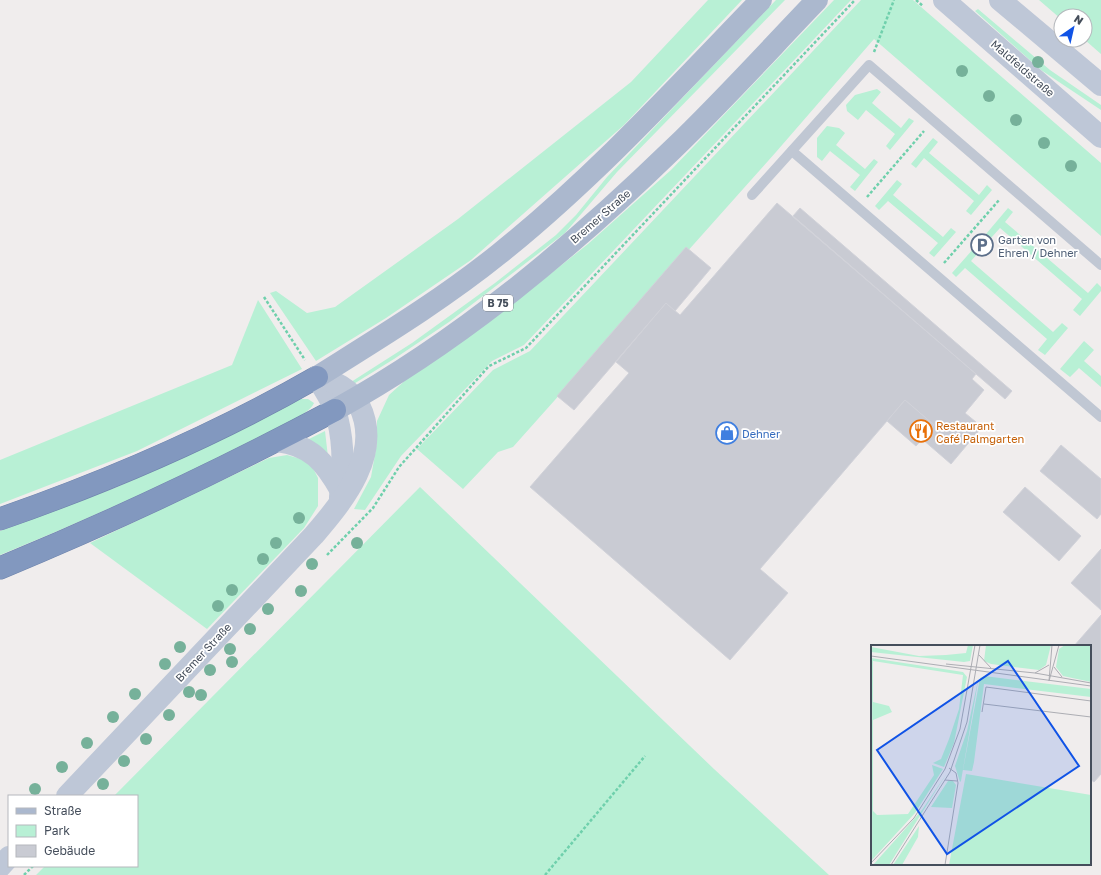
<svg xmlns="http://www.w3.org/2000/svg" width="1101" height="875" font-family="'Golos Text',sans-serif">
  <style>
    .green { fill: #b8f0d5 }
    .building { fill: #c9cbd3; stroke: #d1d2d9 }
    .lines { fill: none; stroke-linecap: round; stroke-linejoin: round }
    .motorway-casing { stroke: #6d83ab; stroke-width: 23 }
    .path { stroke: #6fd0ac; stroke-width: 2.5; stroke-dasharray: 3 2; stroke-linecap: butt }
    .service { stroke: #c0c7d3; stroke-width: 10 }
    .secondary { stroke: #bec7d7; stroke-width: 22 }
    .primary { stroke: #abb8ce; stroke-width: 22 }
    .motorway { stroke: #8298bf; stroke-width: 22 }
    .tree { fill: #76b19a }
    .labels { text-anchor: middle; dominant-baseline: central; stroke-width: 3.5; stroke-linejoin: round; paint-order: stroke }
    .shield { fill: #fff; stroke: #7d838c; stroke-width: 1 }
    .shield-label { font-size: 10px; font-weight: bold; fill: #454e5b }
    .street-label { font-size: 11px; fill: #454e5b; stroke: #fff }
    .service-label { font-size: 11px; fill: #4e5e75; stroke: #fff; text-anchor: start }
    .food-label { font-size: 11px; fill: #c56008; stroke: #fff; text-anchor: start }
    .shop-label { font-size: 11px; fill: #366cbe; stroke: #fff; text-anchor: start }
    .inset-road { fill: none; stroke: #acadb3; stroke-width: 1 }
    .view { fill: #1053e6; fill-opacity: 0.15; stroke: #1053e6; stroke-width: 2 }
    .inset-edge { fill: none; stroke: #454e5b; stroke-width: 2 }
  </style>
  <rect width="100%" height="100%" fill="#f0eded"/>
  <g class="green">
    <path d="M 708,0 L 742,0 L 624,125 L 471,260 L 386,318 L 316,361 L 270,293 L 276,291 L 307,313 L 335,307 L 458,219 L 631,82 Z"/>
    <path d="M 776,0 L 785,0 L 617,172 L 565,233 L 449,322 L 394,359 L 352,385 L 351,382 L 412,343 L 495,283 L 556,235 L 576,215 L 607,177 Z"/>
    <path d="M 834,0 L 851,0 L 524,345 L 492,361 L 401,456 L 365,510 L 354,509 L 371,477 L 377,443 L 377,421 L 389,395 L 410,376 L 530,290 L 588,244 L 671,170 Z"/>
    <path d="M 861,0 L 913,0 L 1101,163 L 1101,236 L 874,39 L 776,152 L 513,447 L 498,452 L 463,489 L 417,449 L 493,370 L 530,351 Z"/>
    <path d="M 1039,0 L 1101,0 L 1101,54 L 1085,40 L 1085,16 L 1061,16 L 1061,19 Z"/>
    <path d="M 978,9 L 1050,70 L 1101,105 L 1101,110 L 1041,70 L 975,11 Z"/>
    <path d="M 877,89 L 881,92 L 872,103 L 901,128 L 909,118 L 914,121 L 890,150 L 886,146 L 895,134 L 866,110 L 858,120 L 847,111 L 846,105 L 855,95 Z"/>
    <path d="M 827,126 L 839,128 L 845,133 L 836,145 L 865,169 L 874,159 L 878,162 L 855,191 L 850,187 L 860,175 L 830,151 L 822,161 L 817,157 L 817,138 Z"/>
    <path d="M 933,138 L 938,142 L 929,153 L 979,195 L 987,185 L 992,190 L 971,215 L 966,211 L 974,201 L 924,158 L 916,168 L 911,164 Z"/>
    <path d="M 897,180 L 902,184 L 893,195 L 943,237 L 951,228 L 956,232 L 934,257 L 929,253 L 938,243 L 888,201 L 879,210 L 875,206 Z"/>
    <path d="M 1008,208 L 1013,212 L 1005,222 L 1088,293 L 1097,283 L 1101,287 L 1101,291 L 1080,316 L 1073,310 L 1082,299 L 1000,228 L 991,238 L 986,234 Z"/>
    <path d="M 974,248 L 979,252 L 971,261 L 1053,332 L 1062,323 L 1068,328 L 1045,355 L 1038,350 L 1047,339 L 965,268 L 956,277 L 952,273 Z"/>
    <path d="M 258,300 L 302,369 L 137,451 L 0,504 L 0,460 L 232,365 Z"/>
    <path d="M 1084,341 L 1094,350 L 1084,361 L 1101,376 L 1101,387 L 1079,368 L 1070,377 L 1060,369 Z"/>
    <path d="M 297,399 L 308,399 L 314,403 C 309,416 267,433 253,440 C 170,482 86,520 0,555 L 0,531 L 117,487 L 202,449 Z"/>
    <path d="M 325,431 L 328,457 L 305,441 Z"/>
    <path d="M 287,455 L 301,459 L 312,466 L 318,478 L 318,506 L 304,528 L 207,629 L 90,543 L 269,458 Z"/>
    <path d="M 420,487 L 714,769 L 829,875 L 36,875 L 45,866 L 137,866 L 137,796 L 114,796 Z"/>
  </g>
  <g class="building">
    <path d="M 777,203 L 976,374 L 972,379 L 984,390 L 965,413 L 982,427 L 951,464 L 922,439 L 934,425 L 905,400 L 760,569 L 788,593 L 730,660 L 530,487 L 629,373 L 616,362 L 666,303 L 680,315 Z"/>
    <path d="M 800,208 L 1012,391 L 1005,399 L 793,216 Z"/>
    <path d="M 686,247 L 711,268 L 675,311 L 666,303 L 574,410 L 557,396 Z"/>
    <path d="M 905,400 L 934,425 L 916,446 L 887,421 Z"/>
    <path d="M 1061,445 L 1101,479 L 1101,514 L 1097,519 L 1040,471 Z"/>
    <path d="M 1025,487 L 1081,536 L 1059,561 L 1003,512 Z"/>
    <path d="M 1101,549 L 1101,610 L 1071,583 Z"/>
    <path d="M 1101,615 L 1101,774 L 1094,782 L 1090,779 L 1090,646 L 1074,646 Z"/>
  </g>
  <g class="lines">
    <g class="motorway-casing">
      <g id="motorway">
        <path d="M 0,519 C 109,481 216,435 317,377"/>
        <path d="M 0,568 C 114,521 226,468 335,410"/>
      </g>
    </g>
    <g class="path">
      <path d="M 916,0 L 923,6"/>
      <path d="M 874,52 L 894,0"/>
      <path d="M 867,197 L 924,131"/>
      <path d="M 944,263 L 1000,199"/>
      <path d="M 264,297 L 305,360"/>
      <path d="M 327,555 L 373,508 L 399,467 L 489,366 L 526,348 L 855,0"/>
      <path d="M 24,875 L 33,866"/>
      <path d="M 545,875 L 645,756"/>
    </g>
    <g class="service">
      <path d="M 792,151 L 1101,417"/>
      <path d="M 752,195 L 869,65 L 1101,265"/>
    </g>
    <g class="secondary">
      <path d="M 944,0 L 1101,137"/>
      <path d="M 1000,0 L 1101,85"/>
      <path d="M 317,377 C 323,388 331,399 335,410 C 344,438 344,468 340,497"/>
      <path d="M 277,441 C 311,445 325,462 341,491"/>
      <path d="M 67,796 L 314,535 C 344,500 383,453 359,405 C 351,389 333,380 317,377"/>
      <path d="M 0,867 L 9,857"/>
    </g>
    <g class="primary">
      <path d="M 317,377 C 379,338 442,300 499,254 C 594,178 677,87 761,0"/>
      <path d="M 335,410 C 460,341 571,248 673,149 C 723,101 769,50 817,0"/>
    </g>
    <use href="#motorway" class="motorway"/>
  </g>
  <g class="tree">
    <circle cx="1038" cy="62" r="6"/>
    <circle cx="962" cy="71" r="6"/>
    <circle cx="989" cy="96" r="6"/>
    <circle cx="1016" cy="120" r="6"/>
    <circle cx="1044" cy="143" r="6"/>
    <circle cx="1071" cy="166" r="6"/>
    <circle cx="299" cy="518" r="6"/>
    <circle cx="276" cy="543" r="6"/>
    <circle cx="357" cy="543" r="6"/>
    <circle cx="263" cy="559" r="6"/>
    <circle cx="312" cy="564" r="6"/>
    <circle cx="232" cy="590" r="6"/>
    <circle cx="301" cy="591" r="6"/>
    <circle cx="218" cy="606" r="6"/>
    <circle cx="268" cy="609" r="6"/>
    <circle cx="250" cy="629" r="6"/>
    <circle cx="180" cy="647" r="6"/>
    <circle cx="230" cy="649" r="6"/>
    <circle cx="232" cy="662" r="6"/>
    <circle cx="165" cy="664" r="6"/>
    <circle cx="210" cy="670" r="6"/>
    <circle cx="189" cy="692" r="6"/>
    <circle cx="135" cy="694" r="6"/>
    <circle cx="201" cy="695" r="6"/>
    <circle cx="169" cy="715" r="6"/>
    <circle cx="113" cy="717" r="6"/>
    <circle cx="146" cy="739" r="6"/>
    <circle cx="87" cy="743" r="6"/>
    <circle cx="124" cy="761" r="6"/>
    <circle cx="62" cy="767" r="6"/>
    <circle cx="103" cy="784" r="6"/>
    <circle cx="35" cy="789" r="6"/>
  </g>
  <defs>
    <g id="parking-ring" transform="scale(1.15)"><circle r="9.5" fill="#fff" stroke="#5c6f8a" stroke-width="1.5"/><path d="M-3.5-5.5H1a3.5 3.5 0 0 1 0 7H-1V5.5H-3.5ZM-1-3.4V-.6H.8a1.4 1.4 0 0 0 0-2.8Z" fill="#5c6f8a"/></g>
    <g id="restaurant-ring" transform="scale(1.15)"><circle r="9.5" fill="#fff" stroke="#e8710a" stroke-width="1.5"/><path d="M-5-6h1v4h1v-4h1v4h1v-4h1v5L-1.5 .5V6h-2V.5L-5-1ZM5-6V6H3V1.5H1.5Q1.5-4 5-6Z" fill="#e8710a"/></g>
    <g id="shop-ring" transform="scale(1.15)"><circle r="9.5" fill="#fff" stroke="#3f7fe0" stroke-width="1.5"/><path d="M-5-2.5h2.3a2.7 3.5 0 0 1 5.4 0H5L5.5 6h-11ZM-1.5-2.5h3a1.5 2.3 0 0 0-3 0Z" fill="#3f7fe0"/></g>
  </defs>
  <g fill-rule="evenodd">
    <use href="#parking-ring" x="982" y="245"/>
    <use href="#restaurant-ring" x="921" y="431"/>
    <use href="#shop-ring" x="727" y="433"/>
  </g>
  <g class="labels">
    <rect class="shield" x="483" y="295" width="30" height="16" rx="3"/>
    <g class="shield-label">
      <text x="498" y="303">B 75</text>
    </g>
    <g class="street-label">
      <text transform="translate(1023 68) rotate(41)">Maldfeldstraße</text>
      <text transform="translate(600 216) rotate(-41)">Bremer Straße</text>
      <text transform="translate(203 652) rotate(-47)">Bremer Straße</text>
    </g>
    <g class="service-label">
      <text x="998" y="239">Garten von<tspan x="998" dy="13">Ehren / Dehner</tspan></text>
    </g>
    <g class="food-label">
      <text x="936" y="425">Restaurant<tspan x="936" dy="13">Café Palmgarten</tspan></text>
    </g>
    <g class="shop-label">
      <text x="742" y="433">Dehner</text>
    </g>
  </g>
  <g transform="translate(871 645)">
    <rect width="220" height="220" fill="#f0eded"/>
    <path d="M 97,0 L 102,0 L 99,16 L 93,17 L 0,7 L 0,2 L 48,11 L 75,10 L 95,8 ZM 115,0 L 180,0 L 175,20 L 168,25 L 120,19 L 113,16 ZM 194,0 L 220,0 L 220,37 L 192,31 L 185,22 L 188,4 ZM 0,13 L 92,27 L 96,32 L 83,98 L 73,122 L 62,118 L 70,114 L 78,94 L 88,64 L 92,30 L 2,16 L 2,57 L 18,61 L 21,67 L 2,75 L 2,166 L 6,170 L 37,169 L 63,130 L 61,120 L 72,124 L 44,168 L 0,216 ZM 108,31 L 90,136 L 89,137 L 84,121 L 96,86 ZM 113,31 L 220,44 L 220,52 L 113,39 L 103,117 L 101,126 L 92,125 L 109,33 ZM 76,128 L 18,220 L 2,220 L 51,165 ZM 95,129 L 220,150 L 220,220 L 78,220 ZM 77,136 L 82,136 L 85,140 L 81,163 L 60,162 ZM 48,181 L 47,192 L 31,220 L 22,220 Z" fill="#b8f0d5"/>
    <path class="inset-road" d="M 108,10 L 120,23M 0,11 L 220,41M 75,19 L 164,28 L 220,38M 183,22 L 191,32M 164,28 L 178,20M 178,36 L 188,0M 178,36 L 181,0M 113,59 L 220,72M 111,67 L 115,42 L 220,56M 74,124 L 89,84 L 104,0M 79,127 L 96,77 L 109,0M 74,135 L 86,136M 0,218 L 43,173 L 74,124M 20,220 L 79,127M 74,220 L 87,138 L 85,128 L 78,123"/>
    <path class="view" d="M 137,16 L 208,121 L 76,209 L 6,105 Z"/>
    <rect width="220" height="220" class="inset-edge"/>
  </g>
  <rect x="8" y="795" width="130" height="72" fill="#ffffff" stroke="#b5b8bd"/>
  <rect x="16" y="808" width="20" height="6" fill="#abb8ce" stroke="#b5b8bd"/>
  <text x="44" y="815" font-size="12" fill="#454e5b">Straße</text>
  <rect x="16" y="825" width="20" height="12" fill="#b8f0d5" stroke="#b5b8bd"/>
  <text x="44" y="835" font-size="12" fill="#454e5b">Park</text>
  <rect x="16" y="845" width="20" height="12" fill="#c9cbd3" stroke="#b5b8bd"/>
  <text x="44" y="855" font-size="12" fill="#454e5b">Gebäude</text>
  <g transform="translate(1073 28) rotate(34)"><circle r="19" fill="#ffffff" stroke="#b5b8bd"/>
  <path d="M0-3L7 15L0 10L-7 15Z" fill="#1053e6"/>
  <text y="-6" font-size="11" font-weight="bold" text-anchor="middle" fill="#454e5b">N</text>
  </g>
</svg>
